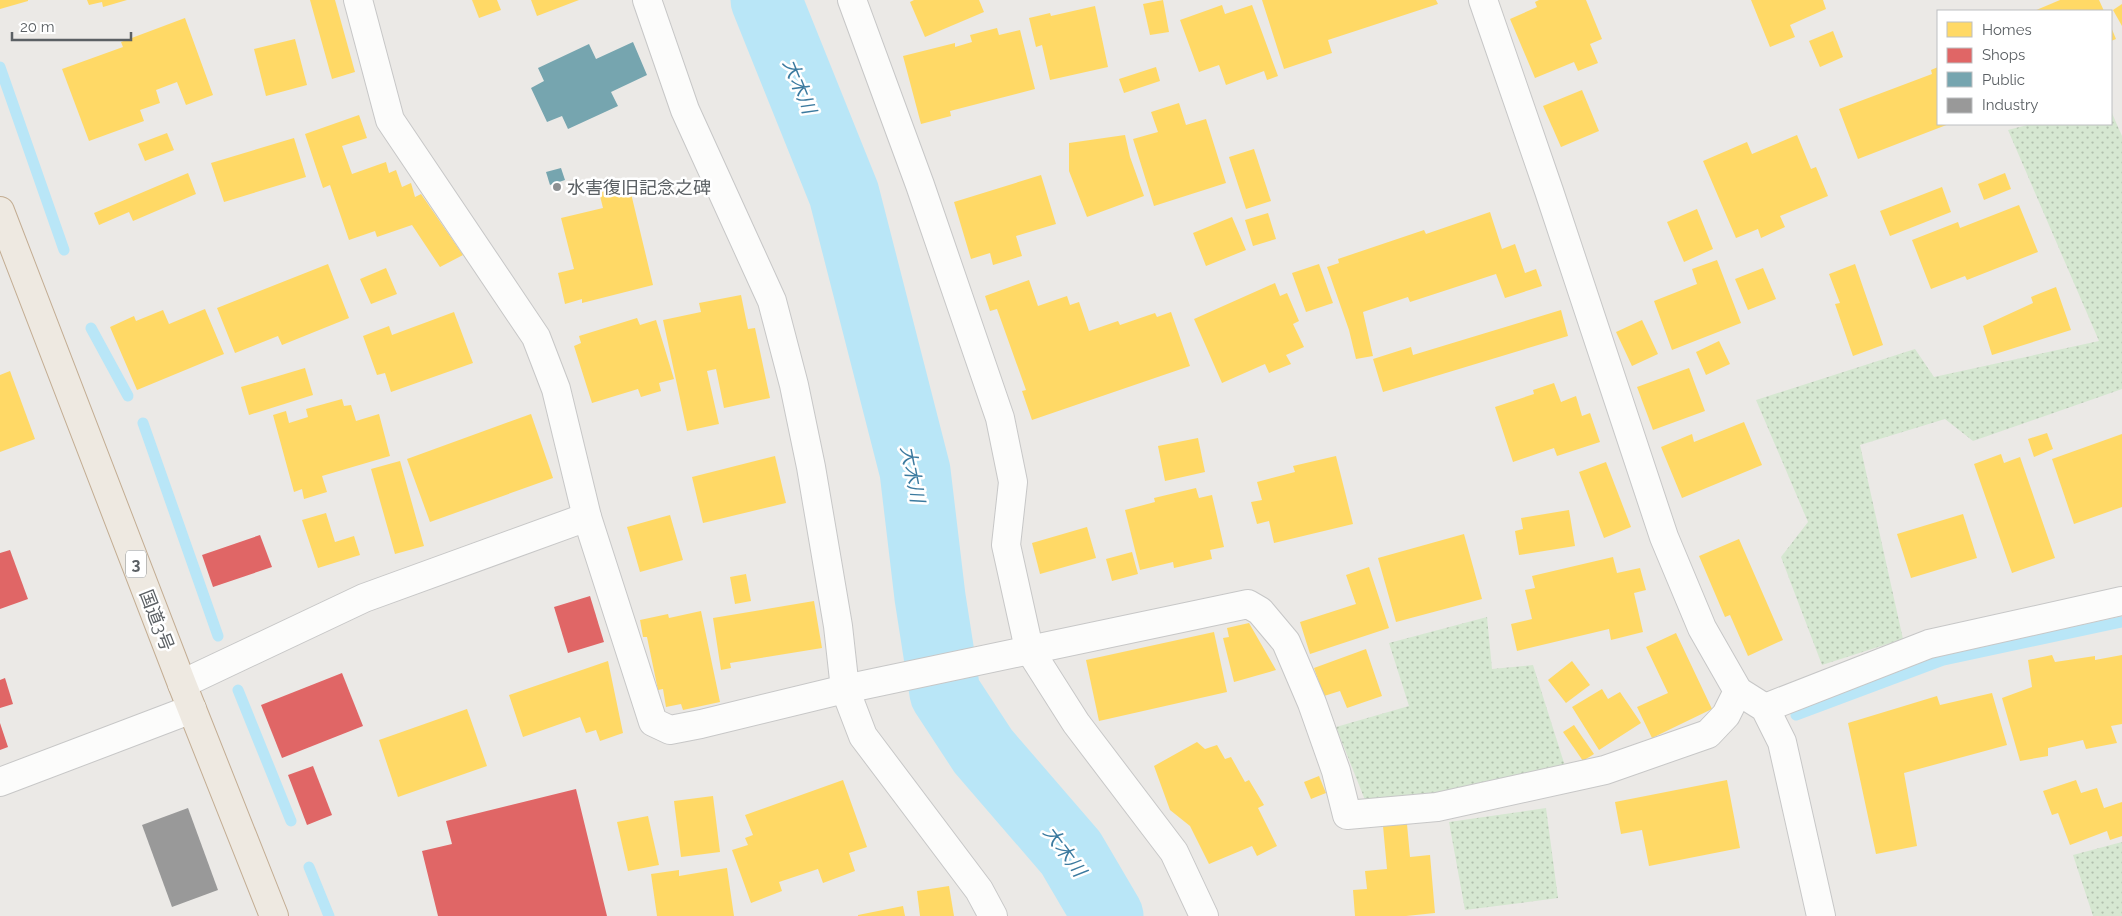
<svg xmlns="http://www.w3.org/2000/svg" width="2122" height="916" font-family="Raleway,'Noto Sans JP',sans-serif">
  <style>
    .garden { fill: url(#garden-dots) }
    .homes { fill: #ffd966 }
    .shops { fill: #e06666 }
    .public { fill: #76a5af }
    .industry { fill: #999 }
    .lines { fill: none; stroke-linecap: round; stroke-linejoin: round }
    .stream { stroke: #b9e6f7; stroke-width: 11 }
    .river { stroke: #b9e6f7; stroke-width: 71 }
    .minor-casing { stroke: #c7c7c7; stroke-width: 30 }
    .highway-casing { stroke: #c3ad93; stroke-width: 30 }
    .minor { stroke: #fcfcfb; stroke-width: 28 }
    .highway { stroke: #eee9e1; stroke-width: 28 }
    .poi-dot { fill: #8d9092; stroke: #fff; stroke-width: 2 }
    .labels { text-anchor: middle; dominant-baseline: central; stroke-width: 5; stroke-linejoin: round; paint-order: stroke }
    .shield { fill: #fff; stroke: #8c9092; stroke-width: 1 }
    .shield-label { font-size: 16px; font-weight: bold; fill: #5b6064 }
    .poi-label { font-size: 18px; fill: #5b6064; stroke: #fff; text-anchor: start }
    .street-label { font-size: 18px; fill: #5b6064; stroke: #fff }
    .water-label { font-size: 19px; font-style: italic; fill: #3b7a9f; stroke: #fff }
  </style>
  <defs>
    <pattern id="garden-dots" width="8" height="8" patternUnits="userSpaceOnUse" patternTransform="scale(1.25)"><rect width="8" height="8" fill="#d6e7d1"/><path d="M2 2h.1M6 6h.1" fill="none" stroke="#b1bfad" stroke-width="1.8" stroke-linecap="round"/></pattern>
  </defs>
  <rect width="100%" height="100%" fill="#ebe9e6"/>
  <g class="garden">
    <path d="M 2111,111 L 2122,136 L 2122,389 L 1973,441 L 1945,419 L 1860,445 L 1903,639 L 1822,665 L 1781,557 L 1808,522 L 1756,400 L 1915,349 L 1934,377 L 2099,341 L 2008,130 L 2031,124 L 2111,124 Z"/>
    <path d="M 1487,617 L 1492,669 L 1533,665 L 1565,766 L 1438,796 L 1365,800 L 1336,727 L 1409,706 L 1389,643 Z"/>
    <path d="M 1546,808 L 1558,898 L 1465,910 L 1449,822 Z"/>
    <path d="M 2122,842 L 2122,916 L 2093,916 L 2073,855 Z"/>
  </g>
  <g class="homes">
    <path d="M 0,0 L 28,0 L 28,1 L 0,9 Z"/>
    <path d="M 87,0 L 127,0 L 103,7 L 102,2 L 89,5 Z"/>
    <path d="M 310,0 L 335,0 L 355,72 L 332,79 Z"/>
    <path d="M 472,0 L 497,0 L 501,10 L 479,18 Z"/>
    <path d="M 531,0 L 579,0 L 537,16 Z"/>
    <path d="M 914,0 L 979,0 L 984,12 L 925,37 L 910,2 Z"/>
    <path d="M 1163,0 L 1169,32 L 1150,35 L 1143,4 Z"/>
    <path d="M 1262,0 L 1436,0 L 1438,4 L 1328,40 L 1332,53 L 1284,69 Z"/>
    <path d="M 1539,0 L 1586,0 L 1602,39 L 1590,44 L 1598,63 L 1578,71 L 1574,62 L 1535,78 L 1510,19 L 1537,7 L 1535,2 Z"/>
    <path d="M 1751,0 L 1823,0 L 1826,9 L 1790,25 L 1795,37 L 1770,47 Z"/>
    <path d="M 2060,0 L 2099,0 L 2104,11 L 2034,11 Z"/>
    <path d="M 2122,4 L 2122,26 L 2113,10 Z"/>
    <path d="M 1222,5 L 1225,14 L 1252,5 L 1278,76 L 1267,80 L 1264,71 L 1226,85 L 1219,65 L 1199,72 L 1180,20 Z"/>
    <path d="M 1095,6 L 1108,67 L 1050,80 L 1042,45 L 1036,47 L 1029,18 L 1050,13 L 1051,16 Z"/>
    <path d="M 185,18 L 213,95 L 186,105 L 177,82 L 156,90 L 160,103 L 140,110 L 144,121 L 89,141 L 62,69 L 123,47 L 121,42 Z"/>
    <path d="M 2111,27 L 2116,39 L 2111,41 Z"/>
    <path d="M 997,28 L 999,35 L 1020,30 L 1035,89 L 950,111 L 951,116 L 921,124 L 903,56 L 955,43 L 955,47 L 972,42 L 970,35 Z"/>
    <path d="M 1833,31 L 1843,57 L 1820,67 L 1809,41 Z"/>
    <path d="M 295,39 L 307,85 L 266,96 L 254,49 Z"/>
    <path d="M 1156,67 L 1160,81 L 1124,93 L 1119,79 Z"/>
    <path d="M 1938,67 L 1938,124 L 1949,124 L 1858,159 L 1839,109 L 1932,74 L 1931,70 Z"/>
    <path d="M 1582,90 L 1599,131 L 1561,147 L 1543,106 Z"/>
    <path d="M 1179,103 L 1186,125 L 1206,119 L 1226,183 L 1154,206 L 1133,139 L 1158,132 L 1151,112 Z"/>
    <path d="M 359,115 L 367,138 L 342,146 L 352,174 L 386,162 L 389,173 L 396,170 L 402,187 L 411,183 L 415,197 L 421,194 L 463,255 L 440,267 L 412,225 L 377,237 L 375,231 L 349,240 L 330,185 L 323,188 L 305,134 Z"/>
    <path d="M 167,133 L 174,150 L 145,161 L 138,144 Z"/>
    <path d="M 1125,135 L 1130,157 L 1144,196 L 1087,217 L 1069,171 L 1069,143 Z"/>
    <path d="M 1797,135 L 1811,169 L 1816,167 L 1828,196 L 1780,216 L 1785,227 L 1761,238 L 1758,229 L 1736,238 L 1703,161 L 1747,142 L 1752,154 Z"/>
    <path d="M 294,138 L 306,177 L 224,202 L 211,163 Z"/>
    <path d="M 1254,149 L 1271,201 L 1246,209 L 1229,157 Z"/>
    <path d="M 188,173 L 196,194 L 133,221 L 129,212 L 99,225 L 94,213 Z"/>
    <path d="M 2005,173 L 2011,189 L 1984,200 L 1978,184 Z"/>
    <path d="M 1041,175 L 1056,224 L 1016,236 L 1022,256 L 993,265 L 990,253 L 971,259 L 954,202 Z"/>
    <path d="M 629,185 L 653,285 L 582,303 L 582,299 L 565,304 L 558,273 L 574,269 L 561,218 L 603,208 L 599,192 Z"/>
    <path d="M 1942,187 L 1951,212 L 1890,236 L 1880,211 Z"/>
    <path d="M 2019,205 L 2038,252 L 1967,280 L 1965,276 L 1931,289 L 1912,240 L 1958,222 L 1960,228 Z"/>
    <path d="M 1697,209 L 1713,249 L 1684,262 L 1667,222 Z"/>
    <path d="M 1490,212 L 1502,249 L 1515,244 L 1525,273 L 1536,269 L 1542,286 L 1505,298 L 1496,274 L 1410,302 L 1408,297 L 1363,312 L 1373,356 L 1356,359 L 1349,330 L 1327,267 L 1339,263 L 1338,259 L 1424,230 L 1426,234 Z"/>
    <path d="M 1268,213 L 1276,239 L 1253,246 L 1245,220 Z"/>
    <path d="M 1232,217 L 1246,250 L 1206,266 L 1193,233 Z"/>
    <path d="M 1717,260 L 1741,323 L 1672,350 L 1654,301 L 1697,284 L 1692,269 Z"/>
    <path d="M 328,264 L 349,318 L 282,345 L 278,336 L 235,353 L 217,308 Z"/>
    <path d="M 1319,264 L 1333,303 L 1306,312 L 1292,273 Z"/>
    <path d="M 1855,264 L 1883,345 L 1853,356 L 1835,304 L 1840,303 L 1829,274 Z"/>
    <path d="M 386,268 L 397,294 L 371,304 L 360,279 Z"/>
    <path d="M 1763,268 L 1776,299 L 1748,310 L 1735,279 Z"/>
    <path d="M 1029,280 L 1038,306 L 1067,296 L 1070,305 L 1079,302 L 1089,331 L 1118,321 L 1120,325 L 1155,313 L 1157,317 L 1171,312 L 1190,366 L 1032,420 L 1022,391 L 1026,390 L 997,309 L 990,311 L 985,296 Z"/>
    <path d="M 1275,283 L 1280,296 L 1287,293 L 1299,321 L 1293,324 L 1304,347 L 1286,355 L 1291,364 L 1269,373 L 1265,364 L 1222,383 L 1194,319 Z"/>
    <path d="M 2056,287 L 2071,330 L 1992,355 L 1983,326 L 2033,303 L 2031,297 Z"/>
    <path d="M 741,295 L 748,329 L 755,328 L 770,398 L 724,408 L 716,369 L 707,371 L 719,424 L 687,431 L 663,320 L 701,312 L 699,303 Z"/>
    <path d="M 205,309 L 224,354 L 137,390 L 110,327 L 134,316 L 136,321 L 163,310 L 169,324 Z"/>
    <path d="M 1561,310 L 1568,336 L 1383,392 L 1373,359 L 1411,347 L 1413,355 Z"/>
    <path d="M 454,312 L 473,363 L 391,392 L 385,373 L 377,375 L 363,336 L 389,326 L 392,335 Z"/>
    <path d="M 637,318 L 640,325 L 656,320 L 674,379 L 659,383 L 661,391 L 641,397 L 638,389 L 592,403 L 574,346 L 581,343 L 579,336 Z"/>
    <path d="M 1642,320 L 1658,354 L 1632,366 L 1616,332 Z"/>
    <path d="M 1719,341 L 1730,364 L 1706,375 L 1696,352 Z"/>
    <path d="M 305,368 L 313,395 L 249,415 L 241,387 Z"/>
    <path d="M 1689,368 L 1705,411 L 1653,430 L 1637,387 Z"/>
    <path d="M 10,371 L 35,439 L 0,452 L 0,375 Z"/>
    <path d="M 1554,383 L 1561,402 L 1576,396 L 1582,416 L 1590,413 L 1600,442 L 1557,456 L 1554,448 L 1513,462 L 1495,407 L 1534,394 L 1533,390 Z"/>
    <path d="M 342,399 L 344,406 L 351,405 L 356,421 L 379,414 L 390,456 L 322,476 L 327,492 L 304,499 L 302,489 L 294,492 L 273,415 L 286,411 L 289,423 L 308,417 L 306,409 Z"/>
    <path d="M 531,414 L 553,478 L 430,522 L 407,459 Z"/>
    <path d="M 1744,422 L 1762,465 L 1682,498 L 1661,447 L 1692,434 L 1694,442 Z"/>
    <path d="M 2047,433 L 2053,449 L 2034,457 L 2028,439 Z"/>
    <path d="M 2122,434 L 2122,507 L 2074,524 L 2052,459 Z"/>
    <path d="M 1198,438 L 1205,472 L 1165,481 L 1158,446 Z"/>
    <path d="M 2001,454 L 2004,463 L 2020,457 L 2055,558 L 2012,573 L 1974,464 Z"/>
    <path d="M 775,456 L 786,503 L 703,523 L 692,477 Z"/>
    <path d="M 1336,456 L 1353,524 L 1274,543 L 1269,521 L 1257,524 L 1251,502 L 1262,500 L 1257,482 L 1295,472 L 1293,466 Z"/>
    <path d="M 400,461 L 424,546 L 395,554 L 371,469 Z"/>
    <path d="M 1606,462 L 1631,527 L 1604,538 L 1579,472 Z"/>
    <path d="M 1196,488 L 1199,498 L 1212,495 L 1224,547 L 1210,550 L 1212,559 L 1174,568 L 1173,562 L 1140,570 L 1125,510 L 1155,502 L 1154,498 Z"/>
    <path d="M 1569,510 L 1575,546 L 1519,555 L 1515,531 L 1523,529 L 1521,518 Z"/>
    <path d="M 326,513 L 335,542 L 354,536 L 360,555 L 318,568 L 302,520 Z"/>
    <path d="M 1963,514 L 1977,558 L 1911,578 L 1897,534 Z"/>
    <path d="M 670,515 L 683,560 L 640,572 L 627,527 Z"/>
    <path d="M 1087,527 L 1096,558 L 1040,574 L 1032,543 Z"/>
    <path d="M 1464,534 L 1482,599 L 1396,622 L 1378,558 Z"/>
    <path d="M 1739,539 L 1783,640 L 1748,656 L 1730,615 L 1725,617 L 1699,556 Z"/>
    <path d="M 1132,552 L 1138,574 L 1112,581 L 1106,559 Z"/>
    <path d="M 1613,557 L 1617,573 L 1640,568 L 1646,590 L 1634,593 L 1643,632 L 1611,640 L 1609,629 L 1517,651 L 1511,624 L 1532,619 L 1525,590 L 1535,588 L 1532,576 Z"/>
    <path d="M 1369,567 L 1389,628 L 1310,654 L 1300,622 L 1356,604 L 1346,575 Z"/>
    <path d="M 746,574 L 751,601 L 735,604 L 730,577 Z"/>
    <path d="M 814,601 L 822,648 L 730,663 L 731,668 L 721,670 L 713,618 Z"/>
    <path d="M 701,611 L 720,702 L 683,710 L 681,704 L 666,707 L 663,689 L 658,690 L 647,637 L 643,637 L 640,620 L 668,614 L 669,618 Z"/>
    <path d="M 1249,623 L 1276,670 L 1234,682 L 1223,638 L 1229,637 L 1227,628 Z"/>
    <path d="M 1214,632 L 1227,692 L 1099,721 L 1086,660 Z"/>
    <path d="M 1676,633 L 1712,709 L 1652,738 L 1637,707 L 1668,693 L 1646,647 Z"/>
    <path d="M 1366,649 L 1382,696 L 1347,708 L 1340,691 L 1324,696 L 1314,668 Z"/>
    <path d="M 2052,655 L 2055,662 L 2095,656 L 2095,660 L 2122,655 L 2122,724 L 2111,726 L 2117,743 L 2086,749 L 2083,740 L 2048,748 L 2048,756 L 2020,761 L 2002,698 L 2032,687 L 2028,660 Z"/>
    <path d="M 608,661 L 623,733 L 600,741 L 596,730 L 586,733 L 580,717 L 523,737 L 509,695 Z"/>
    <path d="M 1572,661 L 1590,685 L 1566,703 L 1548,680 Z"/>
    <path d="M 1602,689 L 1608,699 L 1620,692 L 1641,723 L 1599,750 L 1572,707 Z"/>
    <path d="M 1992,693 L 2007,745 L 1904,773 L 1917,846 L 1876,854 L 1848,723 L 1937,696 L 1940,705 Z"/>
    <path d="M 467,709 L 487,766 L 398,797 L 379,740 Z"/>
    <path d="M 1574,725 L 1594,754 L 1583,761 L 1563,732 Z"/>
    <path d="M 1197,742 L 1205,749 L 1217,745 L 1225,759 L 1231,757 L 1245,782 L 1249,780 L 1264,805 L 1258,808 L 1277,846 L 1257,856 L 1252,846 L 1209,864 L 1190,826 L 1170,810 L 1154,766 Z"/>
    <path d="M 1319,776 L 1326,793 L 1311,799 L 1304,782 Z"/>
    <path d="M 843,780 L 867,847 L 849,853 L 855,871 L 823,883 L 818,869 L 779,882 L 782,891 L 751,903 L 732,850 L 748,845 L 745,838 L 753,835 L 745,815 Z"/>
    <path d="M 1727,780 L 1740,848 L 1649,866 L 1642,830 L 1621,834 L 1615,802 Z"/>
    <path d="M 2076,780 L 2081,793 L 2097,788 L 2104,808 L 2122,802 L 2122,836 L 2110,840 L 2107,831 L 2070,845 L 2058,813 L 2052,815 L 2043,791 Z"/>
    <path d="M 713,796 L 720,852 L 681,857 L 674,801 Z"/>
    <path d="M 648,816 L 659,865 L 628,871 L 617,822 Z"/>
    <path d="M 1407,824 L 1410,857 L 1430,855 L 1435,913 L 1406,916 L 1355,916 L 1353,890 L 1367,889 L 1365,871 L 1387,869 L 1383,826 Z"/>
    <path d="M 727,868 L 734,916 L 657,916 L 651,874 L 679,870 L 679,876 Z"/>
    <path d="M 949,886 L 954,916 L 920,916 L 917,891 Z"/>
    <path d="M 903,906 L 905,916 L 858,916 L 858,915 Z"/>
  </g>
  <g class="shops">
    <path d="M 260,535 L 272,567 L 213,587 L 202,555 Z"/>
    <path d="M 10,550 L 28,599 L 0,609 L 0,553 Z"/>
    <path d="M 590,596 L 604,642 L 568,653 L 554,607 Z"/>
    <path d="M 342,673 L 363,726 L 282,758 L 261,705 Z"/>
    <path d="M 5,678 L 13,704 L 0,708 L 0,680 Z"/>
    <path d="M 0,723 L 8,747 L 0,750 Z"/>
    <path d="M 313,766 L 332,815 L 307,825 L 288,775 Z"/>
    <path d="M 576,789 L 607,916 L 438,916 L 422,851 L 452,844 L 446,821 Z"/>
  </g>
  <g class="public">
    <path d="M 633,42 L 647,75 L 611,92 L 618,106 L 568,129 L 562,116 L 547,122 L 531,88 L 544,81 L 538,68 L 589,44 L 596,59 Z"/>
    <path d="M 561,168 L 565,180 L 550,185 L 546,172 Z"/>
  </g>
  <path class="industry" d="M 188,808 L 218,890 L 172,907 L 142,825 Z"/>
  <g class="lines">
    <g class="stream">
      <path d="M 0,67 L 64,250"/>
      <path d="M 91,328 L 128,396"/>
      <path d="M 143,423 L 218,636"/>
      <path d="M 238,690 L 291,821"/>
      <path d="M 1796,715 L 1943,660 L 2122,622"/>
      <path d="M 309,867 L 329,916"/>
    </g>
    <path class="river" d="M 766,0 L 844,194 L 915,471 L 930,597 L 945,693 L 983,751 L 1071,853 L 1108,916"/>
    <g class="minor-casing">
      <g id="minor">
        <path d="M 358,0 L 390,120 L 536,337 L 556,389 L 587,517 L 653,722 L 670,730 L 701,724 L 845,689 L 1248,604 L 1260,611 L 1286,642 L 1312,703 L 1336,771 L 1347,815 L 1437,807 L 1605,770 L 1708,734 L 1726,715 L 1738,691"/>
        <path d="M 647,0 L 685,110 L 772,301 L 794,385 L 811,467 L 838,626 L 845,689 L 863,736 L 979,890 L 993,916"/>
        <path d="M 852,0 L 920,185 L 1000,418 L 1013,482 L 1006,545 L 1029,649 L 1076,723 L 1174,852 L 1204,916"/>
        <path d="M 1483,0 L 1549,191 L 1664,537 L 1702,628 L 1738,691 L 1765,708 L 1782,742 L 1821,916"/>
        <path d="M 182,684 L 364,598 L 587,517"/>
        <path d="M 1765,708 L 1929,644 L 2122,601"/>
        <path d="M 0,782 L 192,709"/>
      </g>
    </g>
    <g class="highway-casing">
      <path id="highway" d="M 0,211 L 182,684 L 274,916"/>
    </g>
    <use href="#minor" class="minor"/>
    <use href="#highway" class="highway"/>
  </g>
  <circle class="poi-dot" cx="557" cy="187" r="5"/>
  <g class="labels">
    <rect class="shield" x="126" y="550.5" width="20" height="27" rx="4"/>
    <g class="shield-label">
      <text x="136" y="564">3</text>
    </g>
    <g class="poi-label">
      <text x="567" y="187">水害復旧記念之碑</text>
    </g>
    <g class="street-label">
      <text transform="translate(157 620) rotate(69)">国道3号</text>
    </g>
    <g class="water-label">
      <text transform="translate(800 86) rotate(68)">大木川</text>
      <text transform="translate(913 474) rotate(79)">大木川</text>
      <text transform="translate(1065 851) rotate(54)">大木川</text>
    </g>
  </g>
  <rect x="1937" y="10" width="175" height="115" fill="#ffffff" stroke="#bdbfc1"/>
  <rect x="1947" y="22" width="25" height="15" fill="#ffd966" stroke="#bdbfc1"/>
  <text x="1982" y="35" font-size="15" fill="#5b6064">Homes</text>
  <rect x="1947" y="48" width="25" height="15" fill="#e06666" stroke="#bdbfc1"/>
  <text x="1982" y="60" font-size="15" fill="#5b6064">Shops</text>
  <rect x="1947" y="72" width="25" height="15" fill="#76a5af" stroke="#bdbfc1"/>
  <text x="1982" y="85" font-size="15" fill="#5b6064">Public</text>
  <rect x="1947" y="98" width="25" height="15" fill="#999999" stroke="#bdbfc1"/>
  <text x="1982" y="110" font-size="15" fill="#5b6064">Industry</text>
  <path d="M12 32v8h119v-8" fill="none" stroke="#5b6064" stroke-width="2.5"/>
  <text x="20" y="32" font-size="15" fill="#5b6064" stroke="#ffffff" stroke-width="4" paint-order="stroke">20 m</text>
</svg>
